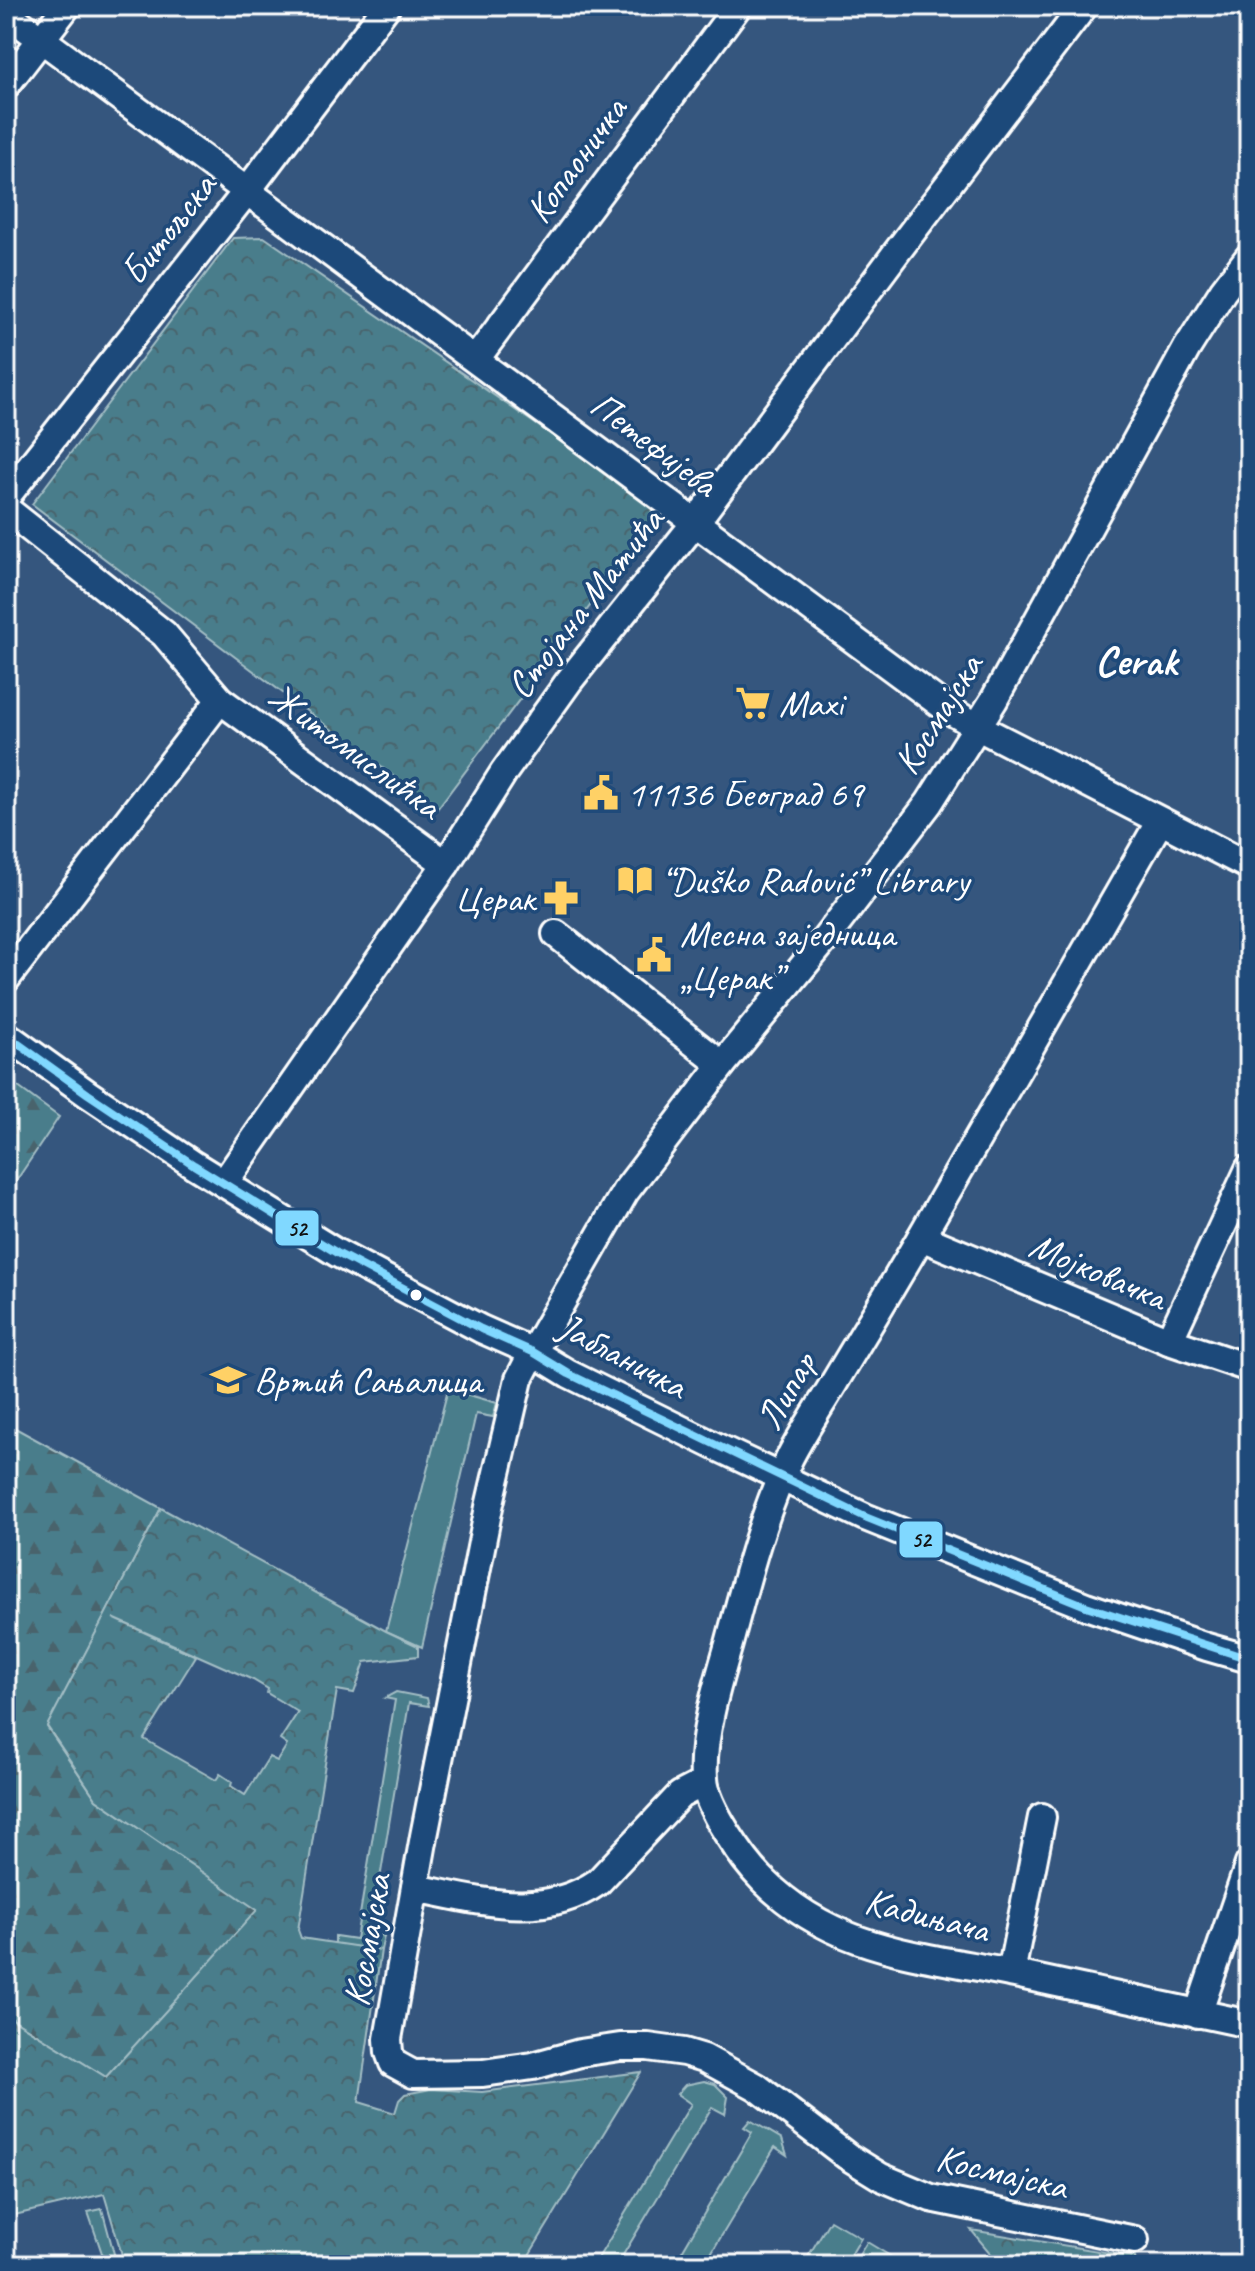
<svg xmlns="http://www.w3.org/2000/svg" width="1255" height="2271" font-family="Caveat,sans-serif">
  <style>
    .green { fill: #487d8b; stroke: #a4bec5; stroke-width: 2 }
    .forest { fill: url(#forest-firs); stroke: #a4bec5; stroke-width: 2 }
    .park { fill: url(#park-crowns); stroke: #a4bec5; stroke-width: 2; fill-rule: evenodd }
    .lines { fill: none; stroke-linecap: round; stroke-linejoin: round }
    .minor-casing { stroke: #fff; stroke-width: 32 }
    .minor { stroke: #1f4a7a; stroke-width: 26 }
    .bus-1-casing { stroke: #1f4a7a; stroke-width: 14 }
    .bus-1 { stroke: #80d8ff; stroke-width: 8 }
    .bus-dot { fill: #fff; stroke: #1f4a7a; stroke-width: 3 }
    .labels { text-anchor: middle; dominant-baseline: central; stroke-width: 7; stroke-linejoin: round; paint-order: stroke }
    .street-label { font-size: 38px; fill: #fff; stroke: #1f4a7a }
    .poi-label { font-size: 38px; fill: #fff; stroke: #1f4a7a; text-anchor: start }
    .quarter-label { font-size: 42px; font-weight: bold; fill: #fff; stroke: #1f4a7a }
    .line-badge { stroke: #1f4a7a; stroke-width: 3 }
    .pale-badge-label { font-size: 22px; text-anchor: middle; font-weight: bold; fill: #111 }
  </style>
  <defs>
    <pattern id="forest-firs" width="22" height="20" patternUnits="userSpaceOnUse" patternTransform="scale(2)"><rect width="22" height="20" fill="#487d8b"/><path d="M5 1l3.5 6h-7zM16 11l3.5 6h-7z" fill="#4a646c"/></pattern>
    <pattern id="park-crowns" width="20" height="18" patternUnits="userSpaceOnUse" patternTransform="scale(2)"><rect width="20" height="18" fill="#487d8b"/><path d="M2 6a3 3 0 1 1 6 0M12 15a3 3 0 1 1 6 0" fill="none" stroke="#4a646c"/></pattern>
  </defs>
  <rect width="100%" height="100%" fill="#35567e"/>
  <filter id="ink" filterUnits="userSpaceOnUse"><feTurbulence type="fractalNoise" baseFrequency=".0125" numOctaves="2"/><feDisplacementMap in="SourceGraphic" scale="16" xChannelSelector="R" yChannelSelector="G"/><feConvolveMatrix kernelMatrix="1 2 1 2 8 2 1 2 1" color-interpolation-filters="sRGB"/></filter>
  <g filter="url(#ink)">
    <g class="green">
      <path d="M 448,1389 L 497,1403 L 493,1417 L 476,1414 L 422,1647 L 386,1631 Z"/>
      <path d="M 396,1692 L 427,1698 L 429,1706 L 409,1703 L 371,1933 L 384,1936 L 381,1950 L 335,1944 L 335,1936 L 356,1939 L 395,1700 L 385,1698 Z"/>
      <path d="M 704,2081 L 715,2084 L 728,2097 L 725,2114 L 712,2107 L 617,2265 L 594,2265 L 691,2104 L 677,2094 L 685,2085 Z"/>
      <path d="M 750,2120 L 782,2139 L 787,2155 L 775,2147 L 704,2265 L 674,2265 L 752,2132 L 744,2127 Z"/>
      <path d="M 102,2209 L 117,2265 L 106,2265 L 88,2212 Z"/>
      <path d="M 830,2220 L 861,2238 L 845,2265 L 803,2265 Z"/>
      <path d="M 867,2242 L 905,2265 L 853,2265 Z"/>
    </g>
    <g class="forest">
      <path d="M 6,1078 L 59,1117 L 6,1196 Z"/>
      <path d="M 6,1423 L 161,1508 L 47,1727 L 96,1799 L 258,1910 L 106,2077 L 6,2015 Z"/>
    </g>
    <g class="park">
      <path d="M 264,237 L 652,504 L 651,525 L 437,809 L 32,504 L 233,238 Z"/>
      <path d="M 161,1508 L 386,1631 L 418,1646 L 418,1656 L 365,1662 L 354,1693 L 337,1690 L 298,1930 L 301,1938 L 381,1950 L 359,2102 L 395,2113 L 399,2100 L 405,2094 L 431,2089 L 482,2092 L 641,2072 L 523,2265 L 125,2265 L 104,2194 L 6,2217 L 6,2015 L 106,2077 L 257,1910 L 96,1799 L 47,1726 ZM 113,1618 L 253,1680 L 268,1689 L 267,1693 L 298,1712 L 280,1740 L 287,1745 L 277,1761 L 269,1757 L 245,1795 L 231,1786 L 232,1782 L 220,1774 L 216,1780 L 144,1739 L 196,1656 Z"/>
      <path d="M 971,2230 L 1135,2257 L 1136,2265 L 1000,2265 Z"/>
    </g>
    <g class="lines">
      <g class="minor-casing">
        <g id="minor">
          <path d="M 6,13 L 946,708 L 978,727 L 1249,866"/>
          <path d="M 6,85 L 67,6"/>
          <path d="M 476,359 L 738,6"/>
          <path d="M 6,497 L 247,191 L 387,6"/>
          <path d="M 6,509 L 164,634 L 220,700 L 446,864"/>
          <path d="M 1160,821 C 1084,954 1007,1088 930,1221 C 899,1276 866,1329 834,1383 C 819,1408 803,1432 790,1457 C 762,1516 746,1580 729,1644 C 718,1682 701,1738 704,1778 C 705,1806 743,1860 763,1880 C 835,1952 922,1955 1015,1974 C 1093,1990 1171,2007 1249,2024"/>
          <path d="M 556,934 L 722,1065"/>
          <path d="M 6,979 L 220,700"/>
          <path d="M 6,1035 L 88,1094 L 194,1165 L 337,1253 L 481,1329 L 533,1352 L 569,1374 L 717,1447 L 865,1517 L 1086,1606 L 1207,1647 L 1249,1659"/>
          <path d="M 224,1183 L 446,864 L 504,772 L 569,681 L 695,523 L 896,253 L 1084,6"/>
          <path d="M 921,1237 L 1169,1341 L 1249,1368"/>
          <path d="M 1169,1341 L 1249,1169"/>
          <path d="M 415,1888 C 477,1900 542,1921 598,1882 L 680,1795 L 703,1783"/>
          <path d="M 1011,1973 L 1042,1817"/>
          <path d="M 1198,2014 L 1249,1864"/>
          <path d="M 1135,2240 L 931,2198 L 881,2177 L 847,2156 L 757,2087 L 704,2058 L 684,2052 L 648,2047 L 620,2047 L 580,2053 L 533,2066 L 483,2073 L 413,2074 L 393,2063 L 389,2052 L 388,2039 L 424,1836 L 489,1507 L 519,1379 L 533,1352 L 625,1192 L 722,1065 L 823,942 L 929,803 L 994,700 L 1187,348 L 1223,291 L 1249,257"/>
        </g>
      </g>
      <use href="#minor" class="minor"/>
      <g class="bus-1-casing">
        <path id="bus-1" d="M 6,1035 L 88,1094 L 194,1165 L 337,1253 L 481,1329 L 533,1352 L 569,1374 L 865,1517 L 1086,1606 L 1249,1659"/>
      </g>
      <use href="#bus-1" class="bus-1"/>
    </g>
  </g>
  <defs>
    <g id="supermarket-bare" transform="scale(2.76)"><path d="M-6-5.5h2.5l.6 2H6L4.5 2H-2.5L-4.4-4H-6ZM-1.5 3.2a1.3 1.3 0 1 0 .1 0ZM3 3.2a1.3 1.3 0 1 0 .1 0Z" fill="#ffd166" stroke="#1f4a7a" stroke-width="2.5" paint-order="stroke"/></g>
    <g id="civic-bare" transform="scale(2.76)"><path d="M-.6-6.5H3V-4.5H.6V-3L4-1V1h2V6H-6V1h2V-1L-.6-3ZM-1.2 2.5V6h2.4V2.5Z" fill="#ffd166" stroke="#1f4a7a" stroke-width="2.5" paint-order="stroke"/></g>
    <g id="library-bare" transform="scale(2.76)"><path d="M-6-4Q-3-5.5-.7-3.5V5Q-3 3-6 4ZM6-4Q3-5.5 .7-3.5V5Q3 3 6 4Z" fill="#ffd166" stroke="#1f4a7a" stroke-width="2.5" paint-order="stroke"/></g>
    <g id="pharmacy-bare" transform="scale(2.76)"><path d="M-2-6h4v4h4v4h-4v4h-4v-4h-4v-4h4Z" fill="#ffd166" stroke="#1f4a7a" stroke-width="2.5" paint-order="stroke"/></g>
    <g id="school-bare" transform="scale(2.76)"><path d="M0-5L7-2L0 1L-7-2ZM-4 1L0 2.5L4 1V4Q0 6-4 4Z" fill="#ffd166" stroke="#1f4a7a" stroke-width="2.5" paint-order="stroke"/></g>
  </defs>
  <g fill-rule="evenodd">
    <use href="#supermarket-bare" x="753" y="703"/>
    <use href="#civic-bare" x="601" y="793"/>
    <use href="#library-bare" x="635" y="880"/>
    <use href="#pharmacy-bare" x="561" y="898"/>
    <use href="#civic-bare" x="654" y="955"/>
    <use href="#school-bare" x="228" y="1380"/>
  </g>
  <circle class="bus-dot" cx="416" cy="1295" r="7"/>
  <g class="labels">
    <g class="street-label">
      <text transform="translate(576 160) rotate(-54)">Копаоничка</text>
      <text transform="translate(168 229) rotate(-52)">Битољска</text>
      <text transform="translate(654 444) rotate(37)">Петефијева</text>
      <text transform="translate(585 603) rotate(-52)">Стојана Матића</text>
      <text transform="translate(938 714) rotate(-58)">Космајска</text>
      <text transform="translate(355 751) rotate(36)">Житомислићка</text>
      <text transform="translate(1098 1271) rotate(23)">Мојковачка</text>
      <text transform="translate(623 1356) rotate(28)">Јабланичка</text>
      <text transform="translate(786 1391) rotate(-60)">Липар</text>
      <text transform="translate(927 1915) rotate(14)">Кадињача</text>
      <text transform="translate(367 1940) rotate(-80)">Космајска</text>
      <text transform="translate(1002 2172) rotate(13)">Космајска</text>
    </g>
    <g class="poi-label">
      <text x="779" y="703">Maxi</text>
      <text x="627" y="793">11136 Београд 69</text>
      <text x="661" y="880">“Duško Radović” Library</text>
      <text x="535" y="898" text-anchor="end">Церак</text>
      <text x="680" y="933">Месна заједница<tspan x="680" dy="44">„Церак”</tspan></text>
      <text x="254" y="1380">Вртић Сањалица</text>
    </g>
    <g class="quarter-label">
      <text x="1136" y="661">Cerak</text>
    </g>
  </g>
  <g class="line-badge">
    <rect x="274" y="1209" width="46" height="38" rx="8" fill="#80d8ff"/>
    <rect x="898" y="1520" width="46" height="39" rx="8" fill="#80d8ff"/>
  </g>
  <g class="pale-badge-label">
    <text x="297" y="1236">52</text>
    <text x="921" y="1547">52</text>
  </g>
  <rect width="1255" height="2271" fill="none" stroke="#1f4a7a" stroke-width="32"/>
  <rect x="16" y="16" width="1223" height="2239" fill="none" stroke="#fff" stroke-width="3" filter="url(#ink)"/>
</svg>
